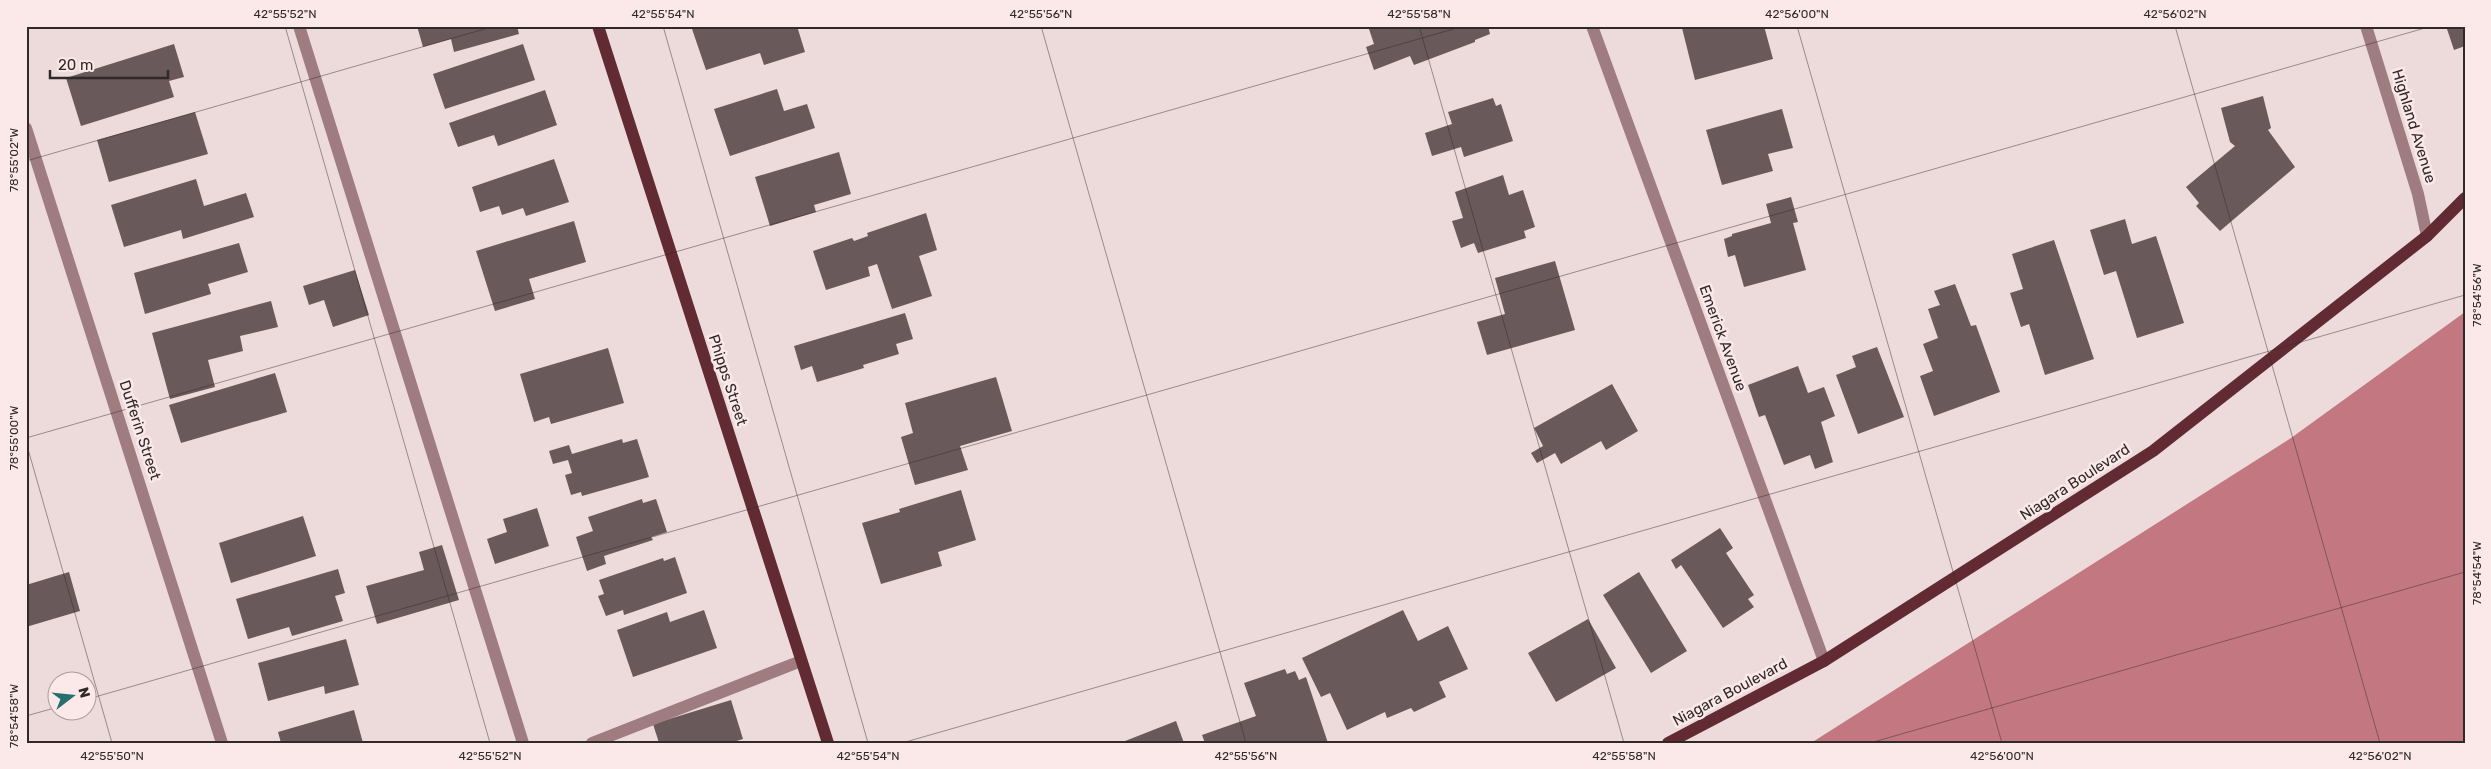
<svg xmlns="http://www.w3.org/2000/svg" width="2491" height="769" font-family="Rubik,sans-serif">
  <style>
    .water { fill: #c37881 }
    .building { fill: #69595a }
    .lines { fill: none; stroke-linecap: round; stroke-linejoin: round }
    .minor { stroke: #9e7c7f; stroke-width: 12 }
    .major { stroke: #622b33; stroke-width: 12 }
    .ticks { fill: none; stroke: #302929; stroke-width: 1; stroke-opacity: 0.45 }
    .labels { text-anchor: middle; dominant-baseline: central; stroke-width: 5; stroke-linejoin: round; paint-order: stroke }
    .street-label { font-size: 15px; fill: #302929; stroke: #fbe8e9 }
    .neatline { fill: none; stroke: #302929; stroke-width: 2 }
    .ticks-label { font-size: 12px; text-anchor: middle; fill: #302929 }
  </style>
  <rect width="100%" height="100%" fill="#eddbdc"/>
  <path class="water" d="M 2465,312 L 2465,743 L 1811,743 L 2291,438 Z"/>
  <g class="building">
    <path d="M 417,26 L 517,26 L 519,34 L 454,52 L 451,39 L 423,47 Z"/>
    <path d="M 691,26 L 797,26 L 805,52 L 764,65 L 760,53 L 706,70 Z"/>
    <path d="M 1368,26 L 1488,26 L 1490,34 L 1475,40 L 1475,42 L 1414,65 L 1410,56 L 1374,70 L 1366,47 L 1374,44 Z"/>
    <path d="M 1688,26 L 1764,26 L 1773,59 L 1695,80 L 1682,28 Z"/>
    <path d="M 2446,26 L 2465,26 L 2465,46 L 2454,50 Z"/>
    <path d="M 174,44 L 184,77 L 169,81 L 174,97 L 81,126 L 66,78 Z"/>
    <path d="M 523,44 L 535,80 L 445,109 L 433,74 Z"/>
    <path d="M 777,89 L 784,111 L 807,104 L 815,128 L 730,156 L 714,109 Z"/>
    <path d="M 545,90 L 557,125 L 498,146 L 494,135 L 458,147 L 449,123 Z"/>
    <path d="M 2263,96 L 2271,128 L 2268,130 L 2295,167 L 2220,231 L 2196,206 L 2199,203 L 2186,187 L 2235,146 L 2230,142 L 2221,108 Z"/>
    <path d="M 1493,98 L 1496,106 L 1501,104 L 1513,141 L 1464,157 L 1461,147 L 1432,156 L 1425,133 L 1452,124 L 1448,112 Z"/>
    <path d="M 1782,109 L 1793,148 L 1768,154 L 1773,171 L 1722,185 L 1706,130 Z"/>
    <path d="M 195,112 L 208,154 L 109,182 L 97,140 Z"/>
    <path d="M 839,152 L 851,194 L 814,205 L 816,212 L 770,226 L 755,177 Z"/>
    <path d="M 554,159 L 569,202 L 526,216 L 523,208 L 502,215 L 499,206 L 480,212 L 472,187 Z"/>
    <path d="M 1503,175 L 1509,195 L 1523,190 L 1535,227 L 1524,231 L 1526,238 L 1478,253 L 1474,243 L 1461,248 L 1452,221 L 1463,218 L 1455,192 Z"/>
    <path d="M 196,179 L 204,206 L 246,193 L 254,217 L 183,239 L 181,230 L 124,247 L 111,205 Z"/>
    <path d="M 1791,197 L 1798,222 L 1793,223 L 1806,270 L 1744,287 L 1735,255 L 1728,257 L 1724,239 L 1732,236 L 1732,234 L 1771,223 L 1766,204 Z"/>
    <path d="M 926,213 L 937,250 L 919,256 L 932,296 L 892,309 L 877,264 L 868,267 L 870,276 L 826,290 L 813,251 L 852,238 L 854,241 L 868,236 L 867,233 Z"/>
    <path d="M 2125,219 L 2132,244 L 2156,236 L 2184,323 L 2137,338 L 2116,271 L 2104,275 L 2090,230 Z"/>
    <path d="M 574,221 L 586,262 L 529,279 L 535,299 L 495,311 L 476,251 Z"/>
    <path d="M 2054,240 L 2094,359 L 2045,375 L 2029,324 L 2021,327 L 2010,293 L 2023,289 L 2012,254 Z"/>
    <path d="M 239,243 L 248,272 L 208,284 L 211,294 L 145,314 L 134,273 Z"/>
    <path d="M 1555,261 L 1575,330 L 1487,355 L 1477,322 L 1505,314 L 1495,278 Z"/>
    <path d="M 355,270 L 369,315 L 333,327 L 324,300 L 309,305 L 303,286 Z"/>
    <path d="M 1955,284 L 1971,326 L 1976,325 L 2000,392 L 1934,416 L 1920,376 L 1933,371 L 1923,344 L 1938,338 L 1928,309 L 1940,305 L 1934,291 Z"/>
    <path d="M 271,301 L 278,327 L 240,336 L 243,351 L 208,360 L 215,387 L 170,399 L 152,333 Z"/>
    <path d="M 905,313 L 913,339 L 896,344 L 899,354 L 863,365 L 864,368 L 817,382 L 812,366 L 801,370 L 794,346 Z"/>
    <path d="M 1877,347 L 1904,417 L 1858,434 L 1836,375 L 1856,367 L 1852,356 Z"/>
    <path d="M 608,348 L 624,403 L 551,424 L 549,417 L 534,422 L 520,374 Z"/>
    <path d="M 1798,366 L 1808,393 L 1824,387 L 1835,416 L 1821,422 L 1833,462 L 1815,469 L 1810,455 L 1784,465 L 1765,415 L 1759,417 L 1748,385 Z"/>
    <path d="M 275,373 L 287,412 L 181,443 L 169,405 Z"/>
    <path d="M 996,377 L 1012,431 L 960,446 L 968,470 L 915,485 L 901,437 L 913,433 L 905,403 Z"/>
    <path d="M 1612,384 L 1638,431 L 1606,450 L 1601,441 L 1561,464 L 1555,453 L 1537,463 L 1531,453 L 1543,446 L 1534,428 Z"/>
    <path d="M 622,439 L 623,443 L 637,439 L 649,477 L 582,496 L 581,492 L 571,495 L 565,475 L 572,473 L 568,460 L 553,464 L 549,451 L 569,445 L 572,454 Z"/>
    <path d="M 961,490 L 976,540 L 938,552 L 942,566 L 881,584 L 862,523 L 900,512 L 899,509 Z"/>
    <path d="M 642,499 L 643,503 L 656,499 L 667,532 L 651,537 L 653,540 L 604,556 L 606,564 L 587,571 L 576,537 L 593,531 L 588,517 Z"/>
    <path d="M 537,508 L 549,546 L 495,564 L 487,539 L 507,532 L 503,519 Z"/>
    <path d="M 303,516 L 316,556 L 231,583 L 219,543 Z"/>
    <path d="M 1720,528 L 1733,548 L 1726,553 L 1754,595 L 1748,599 L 1754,607 L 1723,628 L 1681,565 L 1676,569 L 1671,560 Z"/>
    <path d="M 442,545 L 459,600 L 377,624 L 366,586 L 424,570 L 419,552 Z"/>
    <path d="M 675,557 L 687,593 L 624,615 L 623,610 L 606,616 L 598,596 L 604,594 L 599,580 L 663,558 L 664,561 Z"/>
    <path d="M 338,569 L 345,593 L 335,596 L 343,621 L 292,636 L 289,627 L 248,639 L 236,599 Z"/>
    <path d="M 69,572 L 80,611 L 26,627 L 26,585 Z"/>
    <path d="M 1639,572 L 1687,651 L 1651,673 L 1603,595 Z"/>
    <path d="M 704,610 L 717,648 L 633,677 L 617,630 L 667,612 L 670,622 Z"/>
    <path d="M 1403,610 L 1418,641 L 1448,626 L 1468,669 L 1439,682 L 1446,697 L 1414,712 L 1411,708 L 1387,718 L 1385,712 L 1347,730 L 1330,693 L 1321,697 L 1302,658 Z"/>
    <path d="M 1588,619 L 1616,668 L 1556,702 L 1528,653 Z"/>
    <path d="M 346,639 L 359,685 L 325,694 L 324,686 L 268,701 L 258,663 Z"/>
    <path d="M 1285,669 L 1287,674 L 1295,671 L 1299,680 L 1306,677 L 1328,743 L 1205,743 L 1202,735 L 1256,716 L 1244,683 Z"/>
    <path d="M 731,700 L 743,739 L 730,743 L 659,743 L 653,724 Z"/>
    <path d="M 354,710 L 363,743 L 281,743 L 278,732 Z"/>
    <path d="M 1176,721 L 1184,743 L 1120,743 Z"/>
  </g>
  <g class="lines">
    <g class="minor">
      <path d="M 299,26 L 523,743"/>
      <path d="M 1592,26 L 1824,661"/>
      <path d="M 2366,26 L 2418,194 L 2427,236"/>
      <path d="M 26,128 L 222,743"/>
      <path d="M 592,743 L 801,661"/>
    </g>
    <g class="major">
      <path d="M 598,26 L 828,743"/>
      <path d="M 1668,743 L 1824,661 L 2153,451 L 2427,236 L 2465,198"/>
    </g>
  </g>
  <path class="ticks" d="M 285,26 L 490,743M 663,26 L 868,743M 1041,26 L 1246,743M 1419,26 L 1624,743M 1797,26 L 2002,743M 2175,26 L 2380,743M 26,161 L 495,26M 26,438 L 1464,26M 26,442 L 112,743M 88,699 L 2432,26M 26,716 L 58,707M 902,743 L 2465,295M 1870,743 L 2465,572"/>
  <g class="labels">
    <g class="street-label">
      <text transform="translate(2414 126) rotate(73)">Highland Avenue</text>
      <text transform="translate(1723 338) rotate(70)">Emerick Avenue</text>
      <text transform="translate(728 380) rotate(72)">Phipps Street</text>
      <text transform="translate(140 430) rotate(72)">Dufferin Street</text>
      <text transform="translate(2075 482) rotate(-33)">Niagara Boulevard</text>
      <text transform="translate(1730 692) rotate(-28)">Niagara Boulevard</text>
    </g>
  </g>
  <rect width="2491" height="769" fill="none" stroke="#fbe8e9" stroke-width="55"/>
  <g transform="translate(72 696) rotate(74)"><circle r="24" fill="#fbe8e9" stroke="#aa9c9c"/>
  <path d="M0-4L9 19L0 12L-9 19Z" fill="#256f6e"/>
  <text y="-8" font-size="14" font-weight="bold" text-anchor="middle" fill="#302929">N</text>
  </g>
  <path d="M50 70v8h118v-8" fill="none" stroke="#302929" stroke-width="2.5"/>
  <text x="58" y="70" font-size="15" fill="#302929" stroke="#fbe8e9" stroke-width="4" paint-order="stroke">20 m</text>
  <rect x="28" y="28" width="2436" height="714" class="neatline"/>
  <g class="ticks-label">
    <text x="285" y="18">42°55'52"N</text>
    <text x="663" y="18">42°55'54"N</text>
    <text x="1041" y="18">42°55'56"N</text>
    <text x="1419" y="18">42°55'58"N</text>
    <text x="1797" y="18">42°56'00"N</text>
    <text x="2175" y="18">42°56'02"N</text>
    <text transform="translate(14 160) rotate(-90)" y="4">78°55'02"W</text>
    <text transform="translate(2477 295) rotate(-90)" y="4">78°54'56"W</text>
    <text transform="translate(14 438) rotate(-90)" y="4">78°55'00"W</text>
    <text transform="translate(2477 573) rotate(-90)" y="4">78°54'54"W</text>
    <text transform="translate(14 716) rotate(-90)" y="4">78°54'58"W</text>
    <text x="112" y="760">42°55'50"N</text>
    <text x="490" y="760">42°55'52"N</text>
    <text x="868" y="760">42°55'54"N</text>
    <text x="1246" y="760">42°55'56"N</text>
    <text x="1624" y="760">42°55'58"N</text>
    <text x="2002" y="760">42°56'00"N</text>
    <text x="2380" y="760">42°56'02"N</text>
  </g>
</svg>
